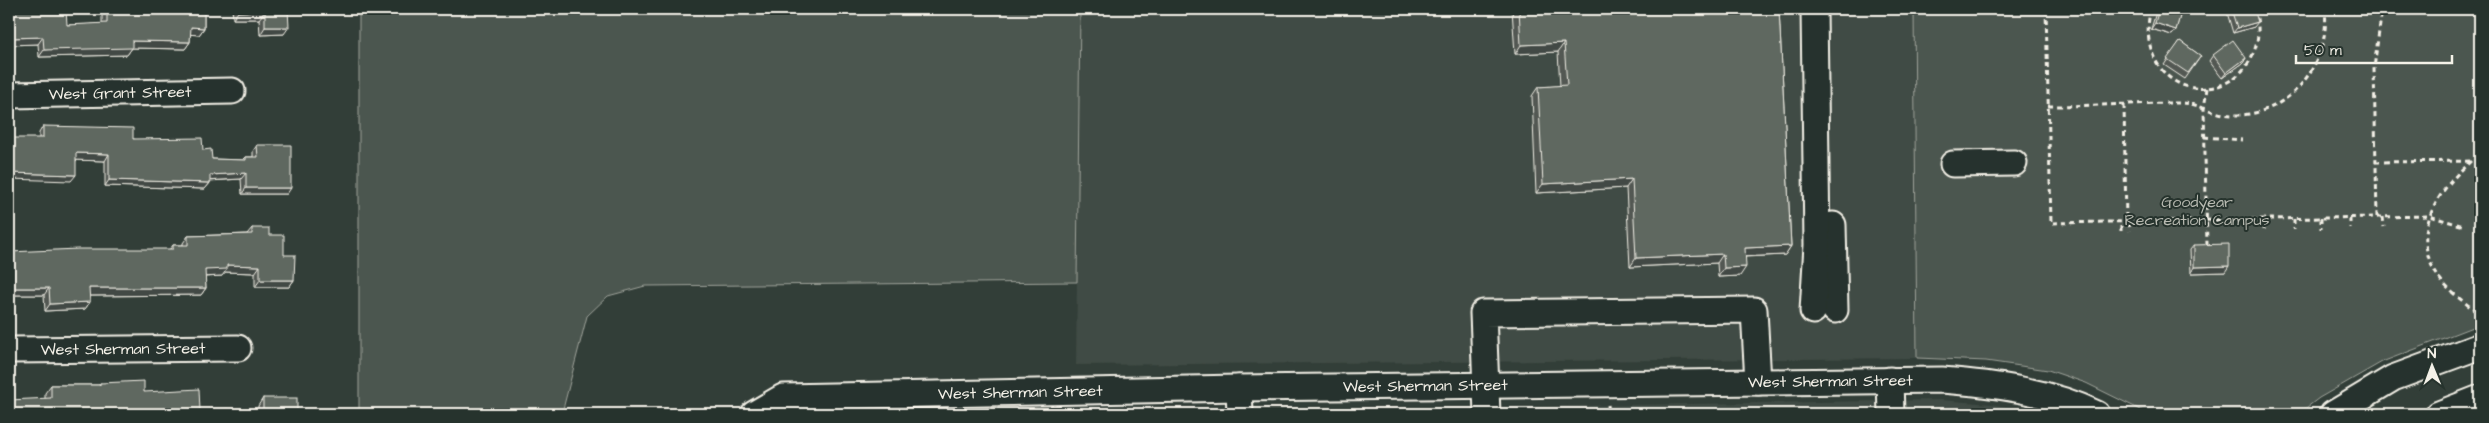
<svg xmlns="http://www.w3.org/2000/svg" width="2489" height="423" font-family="'Architects Daughter',sans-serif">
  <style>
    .built { fill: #404b44 }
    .green { fill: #4c564f; stroke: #a0a49c }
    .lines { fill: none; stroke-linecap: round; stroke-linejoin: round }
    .minor-casing { stroke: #f4f1e8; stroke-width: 29 }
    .path { stroke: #f4f1e8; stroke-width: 3; stroke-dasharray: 5 4; stroke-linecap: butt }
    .minor { stroke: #26332d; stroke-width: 25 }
    .wall { fill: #525953; stroke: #f4f1e8 }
    .shaded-wall { fill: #424944; stroke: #f4f1e8 }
    .building { fill: #5f6861; stroke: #f4f1e8 }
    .labels { text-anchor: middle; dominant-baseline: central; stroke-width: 4; stroke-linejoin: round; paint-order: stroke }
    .street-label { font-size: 16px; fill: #f4f1e8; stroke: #26332d }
    .park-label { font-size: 16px; fill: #b9bbb2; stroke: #26332d }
  </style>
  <rect width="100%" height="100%" fill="#323e38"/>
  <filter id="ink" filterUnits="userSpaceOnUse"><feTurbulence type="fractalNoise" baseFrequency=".02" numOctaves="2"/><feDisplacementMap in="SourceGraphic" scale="10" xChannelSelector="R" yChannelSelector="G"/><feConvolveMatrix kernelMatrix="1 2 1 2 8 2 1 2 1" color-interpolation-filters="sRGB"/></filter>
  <g filter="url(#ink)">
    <g class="built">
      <path d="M 1080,9 L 1914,9 L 1917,358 L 1076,365 Z"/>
      <path d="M 1940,400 L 1992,404 L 2038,414 L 1054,414 Z"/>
    </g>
    <g class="green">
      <path d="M 359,9 L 1080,9 L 1077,282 L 645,286 L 608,296 L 587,316 L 563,409 L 359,414 Z"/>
      <path d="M 1914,9 L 2480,9 L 2480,324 L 2382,362 L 2319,398 L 2298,414 L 2149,414 L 2086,383 L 2048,370 L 1986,361 L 1917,358 Z"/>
    </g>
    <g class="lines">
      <g class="minor-casing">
        <g id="minor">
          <path id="s1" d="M 9,95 L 232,91"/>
          <path d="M 1953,164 L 2014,163"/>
          <path d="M 1833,225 L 1835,310"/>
          <path d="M 1813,311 L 1817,245 L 1814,9"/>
          <path id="s2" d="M 9,350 L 238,348"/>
          <path d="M 1890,380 L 1891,414"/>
          <path d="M 1239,388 L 1240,414"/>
          <path id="s3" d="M 754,414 L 783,397 L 1239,388 L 1942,380 C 1994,384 2049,391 2097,414"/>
          <path d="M 1487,414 L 1483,313 L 1754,310 L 1758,382"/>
          <path d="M 2333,414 L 2393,378 L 2480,346"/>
          <path d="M 2439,414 L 2480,398"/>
        </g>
      </g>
      <g class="path">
        <path d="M 2046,9 L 2051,223 L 2377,217 L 2374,68 L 2382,9"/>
        <path d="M 2151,9 C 2139,51 2166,97 2214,87 C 2248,80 2267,40 2254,9"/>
        <path d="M 2207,88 L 2204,109 L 2207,245"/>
        <path d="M 2124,105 L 2126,222"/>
        <path d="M 2048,106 C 2093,106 2137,103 2181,103 C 2199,103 2214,115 2233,115 C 2290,117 2331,62 2325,9"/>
        <path d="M 2204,137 L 2242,140"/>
        <path d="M 2471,161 C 2435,193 2406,238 2443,283 C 2452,294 2465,302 2475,311"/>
        <path d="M 2375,162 L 2480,161"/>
        <path d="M 2377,217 L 2429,216 L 2464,226"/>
        <path d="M 2383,217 L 2384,227"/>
        <path d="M 2321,218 L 2321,229"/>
        <path d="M 2350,218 L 2350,228"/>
        <path d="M 2294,219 L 2294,229"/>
        <path d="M 2264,220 L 2264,230"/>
        <path d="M 2129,222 L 2130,231"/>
        <path d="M 2121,231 L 2121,222"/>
        <path d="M 1608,405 L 1609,414"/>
      </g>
      <use href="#minor" class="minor"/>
    </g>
    <g class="wall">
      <path d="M 9,9 L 67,25 L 102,24 L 102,9 L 204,9 L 204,28 L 199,35 L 190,34 L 190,42 L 185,49 L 132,48 L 127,55 L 39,57 L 38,44 L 9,45 Z"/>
      <path d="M 232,9 L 288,9 L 284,34 L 260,35 L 259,19 L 233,19 Z"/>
      <path d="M 1512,9 L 1779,9 L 1791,246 L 1785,255 L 1745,257 L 1740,276 L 1718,277 L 1717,263 L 1630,267 L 1626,188 L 1536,193 L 1532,96 L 1538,87 L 1560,86 L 1558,52 L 1515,54 Z"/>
      <path d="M 2157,9 L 2182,9 L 2176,30 L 2172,35 L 2151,29 Z"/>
      <path d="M 2226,9 L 2254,9 L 2254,27 L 2233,33 Z"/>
      <path d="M 2180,41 L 2201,56 L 2185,79 L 2164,65 Z"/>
      <path d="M 2213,55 L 2246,58 L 2243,63 L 2222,78 L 2209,61 Z"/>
      <path d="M 43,126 L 133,139 L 203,150 L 212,159 L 243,160 L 246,157 L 253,157 L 253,151 L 257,145 L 287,194 L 242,194 L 241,179 L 210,181 L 210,183 L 205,189 L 105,186 L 105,161 L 76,160 L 71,181 L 39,138 L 39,133 Z"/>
      <path d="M 252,228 L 269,235 L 284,255 L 294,280 L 289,287 L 255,287 L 255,273 L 225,272 L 222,276 L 205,277 L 206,288 L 201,295 L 90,296 L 90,302 L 85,309 L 45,311 L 44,295 L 9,295 L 170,249 L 173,245 L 183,245 L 183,243 L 188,236 L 247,234 Z"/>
      <path d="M 2194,245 L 2225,272 L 2191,273 L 2190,250 Z"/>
      <path d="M 100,383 L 144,392 L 200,411 L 229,414 L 45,399 L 45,393 L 51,385 L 99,385 Z"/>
      <path d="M 263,398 L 297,414 L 258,414 L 258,406 Z"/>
    </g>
    <g class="shaded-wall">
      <path d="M 265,11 L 259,19 L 233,19 L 238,12 Z"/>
      <path d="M 2258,22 L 2254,27 L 2233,33 L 2237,28 Z"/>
      <path d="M 2155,23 L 2176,30 L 2172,35 L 2151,29 Z"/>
      <path d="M 191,27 L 204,28 L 199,35 L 186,34 Z"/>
      <path d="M 265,27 L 289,27 L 284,34 L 260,35 Z"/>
      <path d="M 43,37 L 38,44 L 9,45 L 9,38 Z"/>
      <path d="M 132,41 L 190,42 L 185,49 L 132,48 L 127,55 L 39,57 L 44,50 Z"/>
      <path d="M 1564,43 L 1558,52 L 1515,54 L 1521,45 Z"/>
      <path d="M 2246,58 L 2243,63 L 2222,78 L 2226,73 Z"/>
      <path d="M 76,153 L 109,154 L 105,161 L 71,160 Z"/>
      <path d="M 9,173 L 76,175 L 71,181 L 9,179 Z"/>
      <path d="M 246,173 L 241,179 L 205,181 L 210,175 Z"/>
      <path d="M 1632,179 L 1626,188 L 1536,193 L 1543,184 Z"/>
      <path d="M 109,180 L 210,183 L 205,189 L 105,186 Z"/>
      <path d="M 246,188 L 291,188 L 287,194 L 242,194 Z"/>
      <path d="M 1791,246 L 1785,255 L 1739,257 L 1745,248 Z"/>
      <path d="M 1723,254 L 1717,263 L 1630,267 L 1636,258 Z"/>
      <path d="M 227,265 L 260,266 L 255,273 L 225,272 L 222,276 L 200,277 L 205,270 Z"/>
      <path d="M 2229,266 L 2225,272 L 2191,273 L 2194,267 Z"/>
      <path d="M 1746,267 L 1740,276 L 1718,277 L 1724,268 Z"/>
      <path d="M 260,280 L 294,280 L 289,287 L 255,287 Z"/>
      <path d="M 9,288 L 49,288 L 44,295 L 9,295 Z"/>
      <path d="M 89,288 L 206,288 L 201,295 L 84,296 Z"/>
      <path d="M 90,302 L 85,309 L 45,311 L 50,304 Z"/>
    </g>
    <g class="building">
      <path d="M 9,9 L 66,9 L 67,25 L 107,23 L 107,9 L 204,9 L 204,28 L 191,27 L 190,42 L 132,41 L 132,48 L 44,50 L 43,37 L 9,38 Z"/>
      <path d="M 238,9 L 288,9 L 289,27 L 265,27 L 265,11 L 238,12 Z"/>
      <path d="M 1519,9 L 1779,9 L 1791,246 L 1745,248 L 1746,267 L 1724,268 L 1723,254 L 1636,258 L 1632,179 L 1543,184 L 1538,87 L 1567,85 L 1564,43 L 1521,45 Z"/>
      <path d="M 2159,9 L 2182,9 L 2176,30 L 2155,23 Z"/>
      <path d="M 2231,9 L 2254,9 L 2258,22 L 2237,28 Z"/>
      <path d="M 2233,40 L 2246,58 L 2226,73 L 2213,55 Z"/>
      <path d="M 2180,41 L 2201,56 L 2188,73 L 2167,59 Z"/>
      <path d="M 43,126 L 133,128 L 133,139 L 202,138 L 203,150 L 211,149 L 212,159 L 246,160 L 246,157 L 258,157 L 257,145 L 291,145 L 291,188 L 246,188 L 246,173 L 210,175 L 210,183 L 109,180 L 109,154 L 76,153 L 76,175 L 9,173 L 9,138 L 43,138 Z"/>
      <path d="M 252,228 L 269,228 L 269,235 L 284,235 L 284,255 L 295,255 L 294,280 L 260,280 L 260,266 L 227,265 L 227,269 L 205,270 L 206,288 L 89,288 L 90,302 L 50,304 L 49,288 L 9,288 L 9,252 L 78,249 L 173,249 L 173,245 L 188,245 L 188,236 L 252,234 Z"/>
      <path d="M 2229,244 L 2229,266 L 2194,267 L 2194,245 Z"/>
      <path d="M 144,381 L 144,392 L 199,389 L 200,411 L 229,409 L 229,414 L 9,414 L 9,400 L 51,398 L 51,385 L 100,385 L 100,383 Z"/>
      <rect x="263" y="398" width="34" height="16"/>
    </g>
  </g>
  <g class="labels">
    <g class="street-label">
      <text stroke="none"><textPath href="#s1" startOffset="111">West Grant Street</textPath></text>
      <text stroke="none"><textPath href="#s2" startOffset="114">West Sherman Street</textPath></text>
      <text stroke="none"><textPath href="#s3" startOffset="1081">West Sherman Street</textPath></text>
      <text stroke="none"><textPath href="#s3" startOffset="676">West Sherman Street</textPath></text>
      <text stroke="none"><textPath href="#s3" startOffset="271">West Sherman Street</textPath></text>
    </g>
    <g class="park-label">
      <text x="2197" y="202">Goodyear<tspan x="2197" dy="18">Recreation Campus</tspan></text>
    </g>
  </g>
  <rect width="2489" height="423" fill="none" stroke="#26332d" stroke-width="30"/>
  <rect x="15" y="15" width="2459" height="393" fill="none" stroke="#f4f1e8" stroke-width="2" filter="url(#ink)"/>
  <g transform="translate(2432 366) rotate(359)" stroke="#26332d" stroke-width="4" paint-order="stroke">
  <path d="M0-4L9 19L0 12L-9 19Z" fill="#f4f1e8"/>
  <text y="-8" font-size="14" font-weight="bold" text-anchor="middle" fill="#f4f1e8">N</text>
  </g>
  <path d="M2296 55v8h156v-8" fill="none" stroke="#f4f1e8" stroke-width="2.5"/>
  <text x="2304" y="55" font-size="15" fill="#f4f1e8" stroke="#26332d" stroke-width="4" paint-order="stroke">50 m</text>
</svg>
